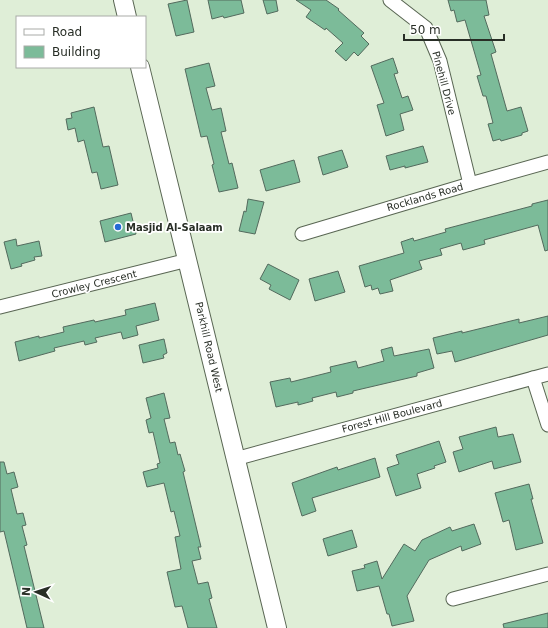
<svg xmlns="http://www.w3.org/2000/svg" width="548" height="628" font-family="'DejaVu Sans',sans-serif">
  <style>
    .building { fill: #7cbb99; stroke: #536a5d }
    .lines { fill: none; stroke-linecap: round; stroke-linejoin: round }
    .minor-casing { stroke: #596653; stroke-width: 15 }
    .secondary-casing { stroke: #596653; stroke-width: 20 }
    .minor { stroke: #fff; stroke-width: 13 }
    .secondary { stroke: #fff; stroke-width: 18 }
    .poi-dot { fill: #2469d5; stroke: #fff; stroke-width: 1.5 }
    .labels { text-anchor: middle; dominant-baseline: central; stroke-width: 3.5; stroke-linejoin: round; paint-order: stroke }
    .street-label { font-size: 10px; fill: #282e26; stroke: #fff }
    .poi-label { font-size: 10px; font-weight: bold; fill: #282e26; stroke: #fff; text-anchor: start }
  </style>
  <rect width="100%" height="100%" fill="#dfeed7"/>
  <g class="building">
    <path d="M 187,0 L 194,32 L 176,36 L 168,4 Z"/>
    <path d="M 208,0 L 241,0 L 244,13 L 224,18 L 223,16 L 212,19 Z"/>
    <path d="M 263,0 L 276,0 L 278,11 L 267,14 Z"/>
    <path d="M 296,0 L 326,0 L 339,9 L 338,10 L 364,33 L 361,36 L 369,44 L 358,56 L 354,52 L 346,61 L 335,51 L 343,43 L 326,28 L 325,30 L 306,17 L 311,10 Z"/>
    <path d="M 448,0 L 486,0 L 489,15 L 484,16 L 496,52 L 491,54 L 507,111 L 521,107 L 528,131 L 522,133 L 522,135 L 501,141 L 500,139 L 493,141 L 488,124 L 493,123 L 486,96 L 483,96 L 477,76 L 481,75 L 465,20 L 457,22 L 454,10 L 451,11 Z"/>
    <path d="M 393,58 L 398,73 L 394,74 L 402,98 L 408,96 L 413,110 L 400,114 L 404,130 L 386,136 L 377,105 L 384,103 L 371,66 Z"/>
    <path d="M 209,63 L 215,86 L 206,88 L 212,110 L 221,108 L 226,131 L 221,132 L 229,164 L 232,163 L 238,188 L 219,192 L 212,165 L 214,164 L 207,136 L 201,137 L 185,69 Z"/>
    <path d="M 94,107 L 103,147 L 109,146 L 118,185 L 101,189 L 97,172 L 92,173 L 84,140 L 78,142 L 75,128 L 68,130 L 66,119 L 72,118 L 71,113 Z"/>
    <path d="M 423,146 L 428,162 L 405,168 L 405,166 L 390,170 L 386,156 Z"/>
    <path d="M 342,150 L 348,167 L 323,175 L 318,157 Z"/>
    <path d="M 294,160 L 300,182 L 266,191 L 260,170 Z"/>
    <path d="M 248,199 L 264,202 L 255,234 L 239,231 L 244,211 L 246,212 Z"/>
    <path d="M 548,200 L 548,250 L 545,251 L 538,225 L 484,240 L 485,244 L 463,250 L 461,243 L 440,249 L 442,255 L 419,261 L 422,269 L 390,280 L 393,291 L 380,294 L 378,288 L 372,290 L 371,285 L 365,287 L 359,266 L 404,253 L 401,242 L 413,238 L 414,241 L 446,232 L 445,229 L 532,206 L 532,204 Z"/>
    <path d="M 131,213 L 136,234 L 105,242 L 100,221 Z"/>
    <path d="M 16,239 L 17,246 L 39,241 L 42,256 L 34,257 L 35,260 L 21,264 L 22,266 L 11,269 L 4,242 Z"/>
    <path d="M 268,264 L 299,280 L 290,300 L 269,289 L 271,285 L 260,279 Z"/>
    <path d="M 338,271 L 345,292 L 315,301 L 309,279 Z"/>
    <path d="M 155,303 L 159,320 L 136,326 L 138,335 L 123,339 L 121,332 L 95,338 L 97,342 L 85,345 L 84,341 L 54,348 L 55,351 L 19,361 L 15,342 L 39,336 L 39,338 L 64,332 L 63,327 L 94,320 L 95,322 L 126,315 L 125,310 Z"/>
    <path d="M 548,316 L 548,335 L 455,362 L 452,351 L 437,354 L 433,338 L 462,331 L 462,333 L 519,319 L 519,323 Z"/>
    <path d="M 164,339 L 167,353 L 163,355 L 164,358 L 143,363 L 139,345 Z"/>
    <path d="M 392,347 L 394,356 L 429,349 L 434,368 L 417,373 L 417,376 L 353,391 L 353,393 L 337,397 L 336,392 L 312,398 L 313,401 L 298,405 L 298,402 L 276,407 L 270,382 L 290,378 L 291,382 L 331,372 L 330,367 L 356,361 L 358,368 L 384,361 L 381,350 Z"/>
    <path d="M 164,393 L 170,418 L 164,419 L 170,443 L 175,442 L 178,455 L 180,454 L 185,471 L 183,472 L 201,547 L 198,547 L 201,559 L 192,561 L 198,584 L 208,582 L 212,598 L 209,599 L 217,628 L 188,628 L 182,606 L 175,607 L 167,572 L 181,569 L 175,537 L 180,536 L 174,511 L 171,512 L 164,483 L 147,487 L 143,472 L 158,468 L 157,464 L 160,463 L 153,432 L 149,433 L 146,420 L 151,418 L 146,398 Z"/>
    <path d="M 496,427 L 498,437 L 513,434 L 521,462 L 494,469 L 492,461 L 459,472 L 453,452 L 463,449 L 459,437 Z"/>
    <path d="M 439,441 L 446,462 L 434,466 L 435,468 L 417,474 L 421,488 L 396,496 L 387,468 L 399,464 L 396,455 Z"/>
    <path d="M 375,458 L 380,477 L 312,498 L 316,511 L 302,516 L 292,483 L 337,467 L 338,470 Z"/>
    <path d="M 0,462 L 4,462 L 7,474 L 14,472 L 18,487 L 11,489 L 17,514 L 23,513 L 26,525 L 22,526 L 27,545 L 24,546 L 44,628 L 27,628 L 4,531 L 0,532 Z"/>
    <path d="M 529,484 L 533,499 L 531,499 L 543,543 L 516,550 L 509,520 L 503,522 L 495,493 Z"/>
    <path d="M 474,524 L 481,544 L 462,551 L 461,546 L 429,560 L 407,596 L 414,621 L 392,626 L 389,614 L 387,614 L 379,586 L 357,591 L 352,571 L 365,568 L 364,565 L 377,561 L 382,579 L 404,544 L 415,551 L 422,540 L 450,527 L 452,531 Z"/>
    <path d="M 352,530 L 357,547 L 328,556 L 323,539 Z"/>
    <path d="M 548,613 L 548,628 L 504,628 L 503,624 Z"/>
  </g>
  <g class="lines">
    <g class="minor-casing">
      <g id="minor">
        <path d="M 390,0 L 426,28 L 440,61 L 470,184"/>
        <path d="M 302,234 L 470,184 L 548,162"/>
        <path d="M 0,307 L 188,260"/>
        <path d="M 533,378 L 548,425"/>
        <path d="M 235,459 L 548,374"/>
        <path d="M 453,599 L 548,574"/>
      </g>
    </g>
    <g class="secondary-casing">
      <g id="secondary">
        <path d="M 123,0 L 127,17"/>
        <path d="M 140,67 L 277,628"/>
      </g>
    </g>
    <use href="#minor" class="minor"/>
    <use href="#secondary" class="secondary"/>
  </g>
  <circle class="poi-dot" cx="118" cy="227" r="4"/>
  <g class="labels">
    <g class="street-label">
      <text transform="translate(444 83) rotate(75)">Pinehill Drive</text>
      <text transform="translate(425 197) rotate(-16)">Rocklands Road</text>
      <text transform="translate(94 284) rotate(-14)">Crowley Crescent</text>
      <text transform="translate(209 347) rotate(77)">Parkhill Road West</text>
      <text transform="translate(392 416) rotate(-15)">Forest Hill Boulevard</text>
    </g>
    <g class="poi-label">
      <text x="126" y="227">Masjid Al-Salaam</text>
    </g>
  </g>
  <rect x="16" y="16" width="130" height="52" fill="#ffffff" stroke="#a9aba8"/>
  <rect x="24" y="29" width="20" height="6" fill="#ffffff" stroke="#a9aba8"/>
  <text x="52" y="36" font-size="12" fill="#282e26">Road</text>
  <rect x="24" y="46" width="20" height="12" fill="#7cbb99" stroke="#a9aba8"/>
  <text x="52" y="56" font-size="12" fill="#282e26">Building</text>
  <g transform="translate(36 592) rotate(273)" stroke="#ffffff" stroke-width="3" paint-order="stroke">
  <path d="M0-3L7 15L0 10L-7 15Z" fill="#282e26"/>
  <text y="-6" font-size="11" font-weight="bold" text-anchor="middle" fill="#282e26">N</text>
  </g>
  <path d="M404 34v6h100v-6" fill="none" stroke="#282e26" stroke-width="2"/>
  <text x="410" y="34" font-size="12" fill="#282e26" stroke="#ffffff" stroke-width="3" paint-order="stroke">50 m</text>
</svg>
